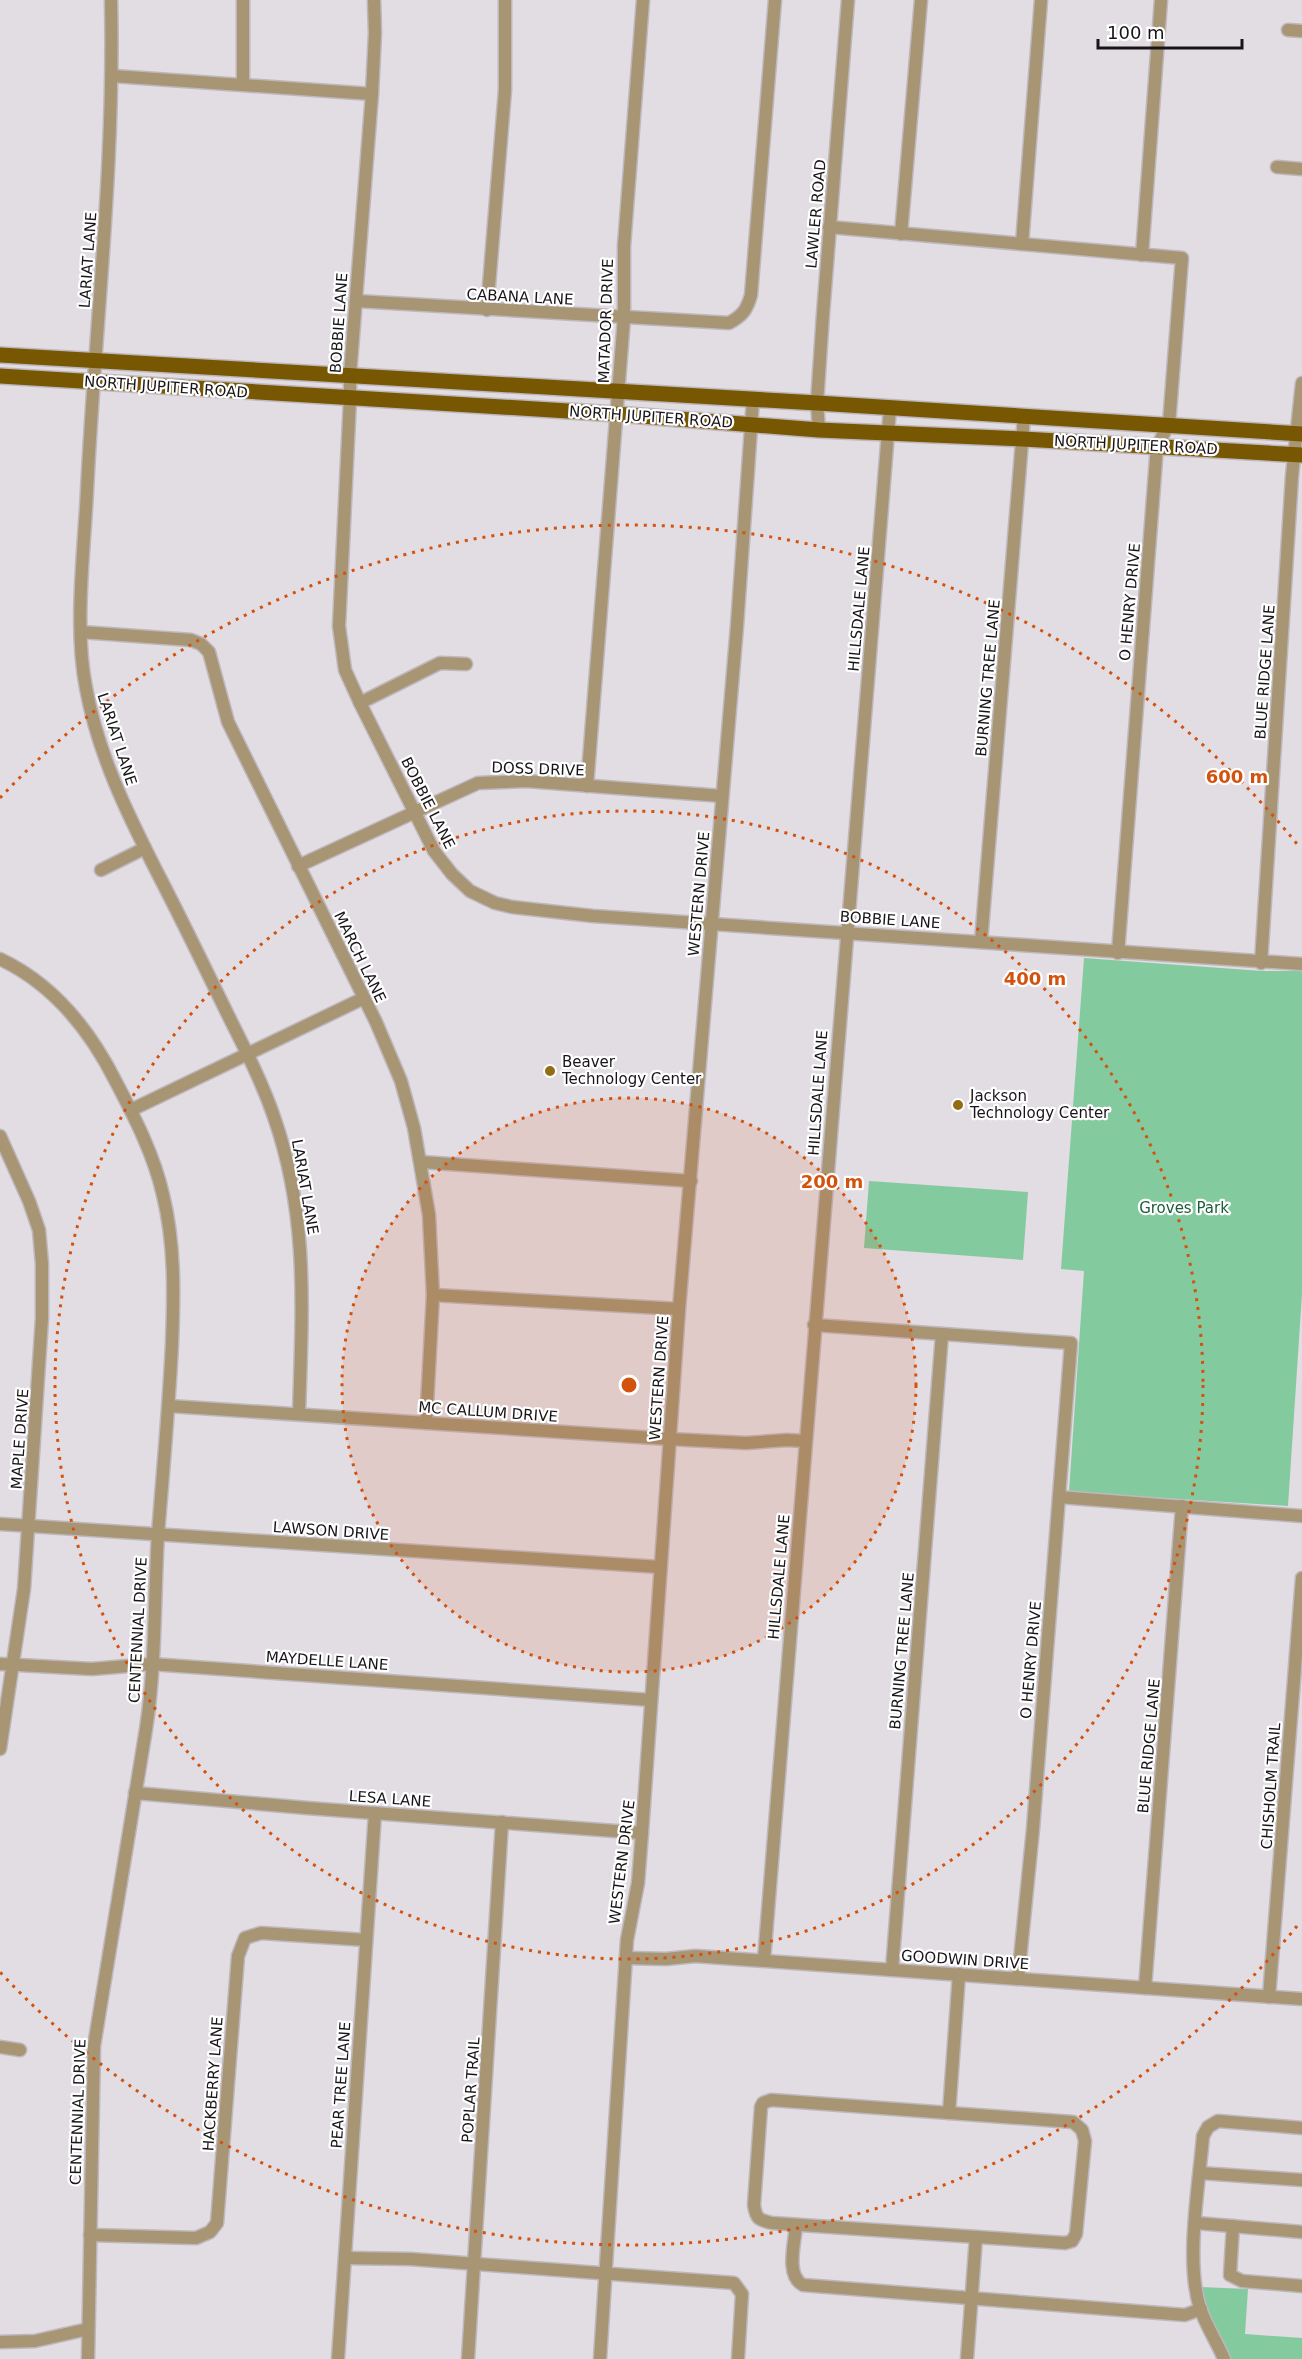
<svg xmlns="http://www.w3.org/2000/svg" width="1302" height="2359" font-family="'DejaVu Sans',sans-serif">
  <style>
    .green { fill: #84ca9f }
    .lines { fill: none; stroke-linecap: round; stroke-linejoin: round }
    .minor-casing { stroke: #beb8be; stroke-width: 15 }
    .major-casing { stroke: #beb8be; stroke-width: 18 }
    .minor { stroke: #a79573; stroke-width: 12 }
    .major { stroke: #775701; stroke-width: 15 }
    .ring { fill: none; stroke: #d3520d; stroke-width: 3; stroke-dasharray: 3 6 }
    .poi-dot { fill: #926d15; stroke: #fff; stroke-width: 2 }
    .labels { text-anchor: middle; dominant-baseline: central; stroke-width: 4.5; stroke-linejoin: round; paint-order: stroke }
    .street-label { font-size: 15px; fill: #181518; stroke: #fff }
    .poi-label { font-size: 15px; fill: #181518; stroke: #fff; text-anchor: start }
    .park-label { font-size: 15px; fill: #1b5c3a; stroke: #fff }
    .centre { fill: #d3520d; stroke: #fff; stroke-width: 3 }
    .ring-label { font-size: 18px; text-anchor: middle; font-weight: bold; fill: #d3520d; stroke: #fff; stroke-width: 4.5; stroke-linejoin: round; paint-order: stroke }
  </style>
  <rect width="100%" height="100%" fill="#e2dce3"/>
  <g class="green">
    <path d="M 1084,958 L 1262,971 L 1302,971 L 1302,1294 L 1288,1506 L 1069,1492 L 1084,1271 L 1061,1269 Z"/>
    <path d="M 869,1181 L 1028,1192 L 1023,1260 L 864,1248 Z"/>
    <path d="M 1200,2287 L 1248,2289 L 1245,2334 L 1302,2338 L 1302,2359 L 1230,2359 L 1206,2308 Z"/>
  </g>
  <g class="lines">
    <g class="minor-casing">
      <g id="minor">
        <path d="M 111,0 C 115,164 95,327 87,491 C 84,552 74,628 86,688 C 98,754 127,813 157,872 C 182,920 205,968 229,1017 C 245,1049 262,1082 274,1117 C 309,1217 302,1311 299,1414"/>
        <path d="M 374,0 L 375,33 L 372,94 L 350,375 L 350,399 L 339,626 L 345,670 L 360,703 L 434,851 L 452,874 L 470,891 L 495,903 L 512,907 L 593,916 L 1302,964"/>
        <path d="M 1288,30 L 1302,31"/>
        <path d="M 113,76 L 372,94"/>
        <path d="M 243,84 L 243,0"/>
        <path d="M 1277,167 L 1302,169"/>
        <path d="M 829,227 L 1182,258 L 1169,424 L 1157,446 L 1118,953"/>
        <path d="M 901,234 L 921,0"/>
        <path d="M 1022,244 L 1041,0"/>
        <path d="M 1142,255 L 1161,0"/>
        <path d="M 356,301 L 729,323 C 742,316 747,310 751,295 L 775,0"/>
        <path d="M 487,310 L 505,90 L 505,0"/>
        <path d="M 819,430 L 817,403 L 823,314 L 848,0"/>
        <path d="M 81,632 L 191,640 L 201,644 L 209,652 L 228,722 L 376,1022 L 401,1081 L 414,1128 L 429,1215 L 433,1295 L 426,1423"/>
        <path d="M 360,703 L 440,663 L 466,664"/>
        <path d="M 587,786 L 624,318 L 624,246 L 643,0"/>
        <path d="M 298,866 L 478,783 L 526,781 L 722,796"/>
        <path d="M 101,870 L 145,848"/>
        <path d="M 981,942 L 1024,417"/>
        <path d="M 0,959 C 53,984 90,1030 116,1082 C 135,1118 154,1155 163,1195 C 175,1244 174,1293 172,1344 C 169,1407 163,1471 158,1534 C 154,1599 156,1665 146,1729 L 94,2046 L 88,2359"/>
        <path d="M 1261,963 L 1292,476 L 1302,383"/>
        <path d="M 131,1110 L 364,998"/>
        <path d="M 0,1136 L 29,1201 L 39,1230 L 42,1264 L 42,1318 L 24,1589 L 0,1749"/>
        <path d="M 421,1162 L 691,1181"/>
        <path d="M 433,1295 L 679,1309"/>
        <path d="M 814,1325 L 1071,1343 L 1033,1829 L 1018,1979"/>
        <path d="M 169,1406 L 669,1439 L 746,1443 L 787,1440 L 805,1441"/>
        <path d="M 1059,1497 L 1302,1516"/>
        <path d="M 0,1524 L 660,1567"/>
        <path d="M 0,1664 L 92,1669 L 151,1664 L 651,1700"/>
        <path d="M 135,1793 L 307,1808 L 642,1833"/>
        <path d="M 627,1958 L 666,1959 L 695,1956 L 1302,1999"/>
        <path d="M 764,1960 L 890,408"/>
        <path d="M 892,1970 L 942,1334"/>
        <path d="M 1145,1988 L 1182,1506"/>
        <path d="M 1269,1997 L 1302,1578"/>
        <path d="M 0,2047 L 20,2050"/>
        <path d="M 771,2100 L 1073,2122 L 1082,2130 L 1085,2141 L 1076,2234 L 1072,2241 L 1065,2243 L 772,2223 C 759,2220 756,2219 754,2205 L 761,2107 L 763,2103 Z"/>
        <path d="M 949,2113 L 959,1974"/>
        <path d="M 1200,2173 L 1302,2180"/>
        <path d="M 1196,2223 L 1302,2232"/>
        <path d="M 796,2225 C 795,2243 785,2275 803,2285 L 1185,2315 L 1201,2309"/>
        <path d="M 1233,2226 L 1230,2275 L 1242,2281 L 1302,2286"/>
        <path d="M 90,2235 L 196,2238 L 210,2232 L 217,2223 L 238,1956 L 245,1938 L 261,1933 L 366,1940"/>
        <path d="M 345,2258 L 410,2259 L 734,2283 L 742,2294 L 738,2359"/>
        <path d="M 0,2342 L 35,2341 L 88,2329"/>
        <path d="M 338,2359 L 375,1813"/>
        <path d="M 468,2359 L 502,1822"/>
        <path d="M 600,2359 L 627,1940 L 638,1883 L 642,1833 L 679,1309 L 737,626 L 753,399"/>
        <path d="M 967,2359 L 976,2237"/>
        <path d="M 1224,2359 C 1217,2342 1206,2326 1200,2308 C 1185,2261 1199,2186 1203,2136 L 1208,2127 L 1218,2121 L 1302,2128"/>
      </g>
    </g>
    <g class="major-casing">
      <g id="major">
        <path d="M 0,355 L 817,403 L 1302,434"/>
        <path d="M 0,376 L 616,414 L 819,430 L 1023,439 L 1302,455"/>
      </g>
    </g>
    <use href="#minor" class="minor"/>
    <use href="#major" class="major"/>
  </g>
  <circle cx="629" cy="1385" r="287" fill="#d3520d" fill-opacity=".12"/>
  <g class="ring">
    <circle cx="629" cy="1385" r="287"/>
    <circle cx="629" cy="1385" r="574"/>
    <path d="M1297 1926A860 860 0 0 1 0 1972M0 798A860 860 0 0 1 1297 844"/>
  </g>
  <g class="poi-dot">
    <circle cx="550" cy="1071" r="6"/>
    <circle cx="958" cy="1105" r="6"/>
  </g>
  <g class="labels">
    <g class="street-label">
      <text transform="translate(816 214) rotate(-85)">LAWLER ROAD</text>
      <text transform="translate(88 260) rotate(-86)">LARIAT LANE</text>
      <text transform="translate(520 297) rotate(3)">CABANA LANE</text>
      <text transform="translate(606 321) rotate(-88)">MATADOR DRIVE</text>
      <text transform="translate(339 323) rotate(-86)">BOBBIE LANE</text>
      <text transform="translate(166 387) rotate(4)">NORTH JUPITER ROAD</text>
      <text transform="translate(651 417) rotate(4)">NORTH JUPITER ROAD</text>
      <text transform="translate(1136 445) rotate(3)">NORTH JUPITER ROAD</text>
      <text transform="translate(1130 602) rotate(-85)">O HENRY DRIVE</text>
      <text transform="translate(859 609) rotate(-85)">HILLSDALE LANE</text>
      <text transform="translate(1265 672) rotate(-86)">BLUE RIDGE LANE</text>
      <text transform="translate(988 678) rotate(-85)">BURNING TREE LANE</text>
      <text transform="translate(117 739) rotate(72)">LARIAT LANE</text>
      <text transform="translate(538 769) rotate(2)">DOSS DRIVE</text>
      <text transform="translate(428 803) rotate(63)">BOBBIE LANE</text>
      <text transform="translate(699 894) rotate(-85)">WESTERN DRIVE</text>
      <text transform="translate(890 920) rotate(4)">BOBBIE LANE</text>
      <text transform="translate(360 957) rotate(64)">MARCH LANE</text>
      <text transform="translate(818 1093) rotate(-86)">HILLSDALE LANE</text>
      <text transform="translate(305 1187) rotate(80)">LARIAT LANE</text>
      <text transform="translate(659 1378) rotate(-86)">WESTERN DRIVE</text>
      <text transform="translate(488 1412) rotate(4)">MC CALLUM DRIVE</text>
      <text transform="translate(20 1439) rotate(-86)">MAPLE DRIVE</text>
      <text transform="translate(331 1531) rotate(4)">LAWSON DRIVE</text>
      <text transform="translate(779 1577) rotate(-85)">HILLSDALE LANE</text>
      <text transform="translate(138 1630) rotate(-87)">CENTENNIAL DRIVE</text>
      <text transform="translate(902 1651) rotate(-85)">BURNING TREE LANE</text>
      <text transform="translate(1031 1660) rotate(-85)">O HENRY DRIVE</text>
      <text transform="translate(327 1661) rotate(4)">MAYDELLE LANE</text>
      <text transform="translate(1149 1746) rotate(-85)">BLUE RIDGE LANE</text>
      <text transform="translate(1271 1786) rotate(-86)">CHISHOLM TRAIL</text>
      <text transform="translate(390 1799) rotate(4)">LESA LANE</text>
      <text transform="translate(622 1862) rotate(-83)">WESTERN DRIVE</text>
      <text transform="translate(965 1960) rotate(4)">GOODWIN DRIVE</text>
      <text transform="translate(213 2084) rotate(-86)">HACKBERRY LANE</text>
      <text transform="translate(341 2085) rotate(-86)">PEAR TREE LANE</text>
      <text transform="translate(471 2090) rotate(-86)">POPLAR TRAIL</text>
      <text transform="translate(78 2112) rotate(-88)">CENTENNIAL DRIVE</text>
    </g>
    <g class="poi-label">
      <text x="562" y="1062">Beaver<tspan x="562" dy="17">Technology Center</tspan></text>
      <text x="970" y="1096">Jackson<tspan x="970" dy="17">Technology Center</tspan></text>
    </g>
    <g class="park-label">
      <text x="1184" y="1208">Groves Park</text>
    </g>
  </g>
  <circle cx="629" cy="1385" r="9" class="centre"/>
  <g class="ring-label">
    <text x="1237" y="783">600 m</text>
    <text x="1035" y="985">400 m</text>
    <text x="832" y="1188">200 m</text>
  </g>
  <path d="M1098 39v9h144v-9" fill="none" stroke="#181518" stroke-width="3"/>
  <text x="1107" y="39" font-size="18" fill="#181518" stroke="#ffffff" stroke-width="4.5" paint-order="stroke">100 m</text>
</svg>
